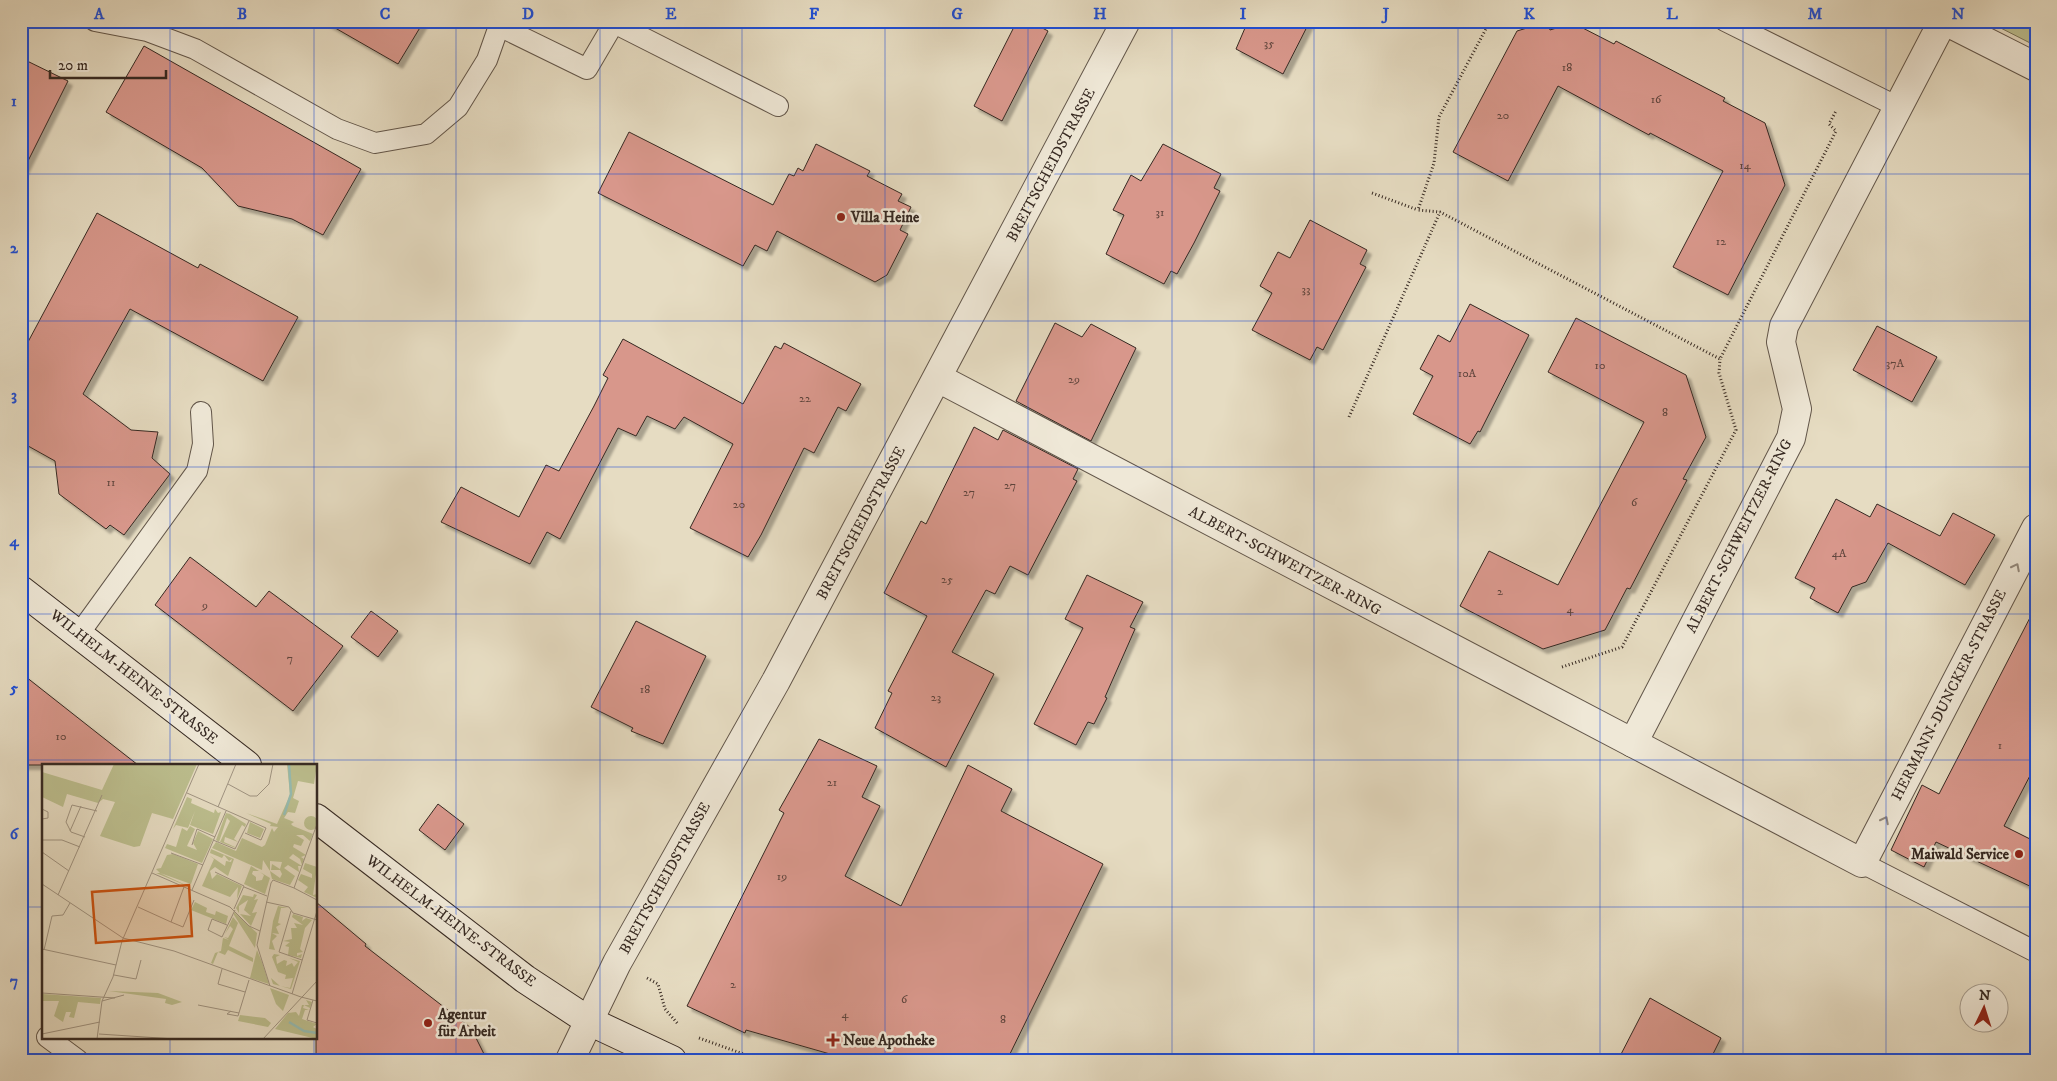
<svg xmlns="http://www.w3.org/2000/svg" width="2057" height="1081" font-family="'IM FELL DW Pica',serif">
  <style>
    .green { fill: #bcbe8e; stroke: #797458 }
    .building { fill: #d8978b; stroke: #362922; filter: url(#shadow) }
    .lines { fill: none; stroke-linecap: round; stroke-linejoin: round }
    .lane-casing { stroke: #62564a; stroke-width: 22 }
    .street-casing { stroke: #62564a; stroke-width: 30 }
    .secondary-casing { stroke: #362922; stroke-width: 30 }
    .path { stroke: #362922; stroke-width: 3; stroke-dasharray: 1 2.5; stroke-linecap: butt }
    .lane { stroke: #efe8d7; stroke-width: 20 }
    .street { stroke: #efe8d7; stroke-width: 28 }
    .secondary { stroke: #efe8d7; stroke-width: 28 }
    .oneway { stroke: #92887c }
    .grid { fill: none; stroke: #1d4ed8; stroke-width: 1; stroke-opacity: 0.55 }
    .poi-dot { fill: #8f2418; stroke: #efe8d7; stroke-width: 2 }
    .labels { text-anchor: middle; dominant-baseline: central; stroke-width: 5; stroke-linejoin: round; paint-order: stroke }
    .number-label { font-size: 12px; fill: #5e443c }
    .street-label { font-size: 15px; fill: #362922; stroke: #efe8d7 }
    .poi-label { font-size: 15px; font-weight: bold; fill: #362922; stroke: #efe8d7; text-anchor: start }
    .inset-river { fill: none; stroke: #96bcb2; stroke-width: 2.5 }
    .inset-road { fill: none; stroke: #a09482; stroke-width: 1 }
    .view { fill: #cd520f; fill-opacity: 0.15; stroke: #cd520f; stroke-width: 2.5 }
    .inset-edge { fill: none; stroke: #362922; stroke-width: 2.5 }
    .neatline { fill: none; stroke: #1d4ed8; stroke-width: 2 }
    .grid-label { font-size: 16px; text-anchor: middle; font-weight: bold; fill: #1d4ed8 }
  </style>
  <defs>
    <filter id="shadow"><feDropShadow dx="4.5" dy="4.5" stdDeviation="1" flood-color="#0004"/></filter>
  </defs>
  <rect width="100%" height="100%" fill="#e6dcc2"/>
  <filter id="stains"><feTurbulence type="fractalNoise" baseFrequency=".004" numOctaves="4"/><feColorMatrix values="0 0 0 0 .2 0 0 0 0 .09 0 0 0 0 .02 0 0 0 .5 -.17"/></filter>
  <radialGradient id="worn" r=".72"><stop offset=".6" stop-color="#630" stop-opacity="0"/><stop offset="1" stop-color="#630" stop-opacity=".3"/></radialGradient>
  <path class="green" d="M 1987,21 L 2036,21 L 2036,46 Z"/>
  <g class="building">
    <path d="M 323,21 L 424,21 L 398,64 Z"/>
    <path d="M 1017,21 L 1029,21 L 1048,31 L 1002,121 L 974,106 Z"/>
    <path d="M 1248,21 L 1310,21 L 1283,74 L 1236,49 Z"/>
    <path d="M 1547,22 L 1550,30 L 1573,23 L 1614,44 L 1616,41 L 1725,98 L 1723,101 L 1765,123 L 1785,185 L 1728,295 L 1673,267 L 1723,171 L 1650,133 L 1649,135 L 1558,86 L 1508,181 L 1453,152 L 1517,31 Z"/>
    <path d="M 144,46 L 361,169 L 323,235 L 292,219 L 238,206 L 202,168 L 106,112 Z"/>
    <path d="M 21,58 L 68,81 L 21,175 Z"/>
    <path d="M 629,132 L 773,205 L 789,174 L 794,176 L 798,168 L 803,171 L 816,144 L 870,171 L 867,176 L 902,194 L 898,201 L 911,207 L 900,230 L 908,234 L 887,275 L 875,282 L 777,231 L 767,251 L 755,245 L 743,266 L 598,193 Z"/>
    <path d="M 1163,144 L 1221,174 L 1214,188 L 1220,191 L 1194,243 L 1177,274 L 1171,271 L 1164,284 L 1106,254 L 1124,215 L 1113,210 L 1131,175 L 1141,181 Z"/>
    <path d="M 97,213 L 198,268 L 200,264 L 298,317 L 263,381 L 130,309 L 83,394 L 131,430 L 158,432 L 152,458 L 170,474 L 124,535 L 110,525 L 106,529 L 59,494 L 55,461 L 21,442 L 21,355 Z"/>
    <path d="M 1310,220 L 1367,250 L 1360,264 L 1366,267 L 1323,350 L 1317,347 L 1310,360 L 1252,330 L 1272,293 L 1260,286 L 1278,252 L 1290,258 Z"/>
    <path d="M 1470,304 L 1529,335 L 1480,432 L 1478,431 L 1470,444 L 1413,414 L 1433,376 L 1420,369 L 1438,335 L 1450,342 Z"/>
    <path d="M 1576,318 L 1686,375 L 1706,437 L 1683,479 L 1687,480 L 1630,589 L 1627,588 L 1605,630 L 1543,649 L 1460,606 L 1489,551 L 1558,585 L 1644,422 L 1548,372 Z"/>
    <path d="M 1055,323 L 1082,337 L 1091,324 L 1136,348 L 1091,441 L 1016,401 Z"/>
    <path d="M 1877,326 L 1937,357 L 1912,402 L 1853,370 Z"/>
    <path d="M 623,339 L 743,404 L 775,346 L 781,349 L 784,343 L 861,384 L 846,411 L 838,407 L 814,453 L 804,448 L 761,535 L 748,557 L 690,528 L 733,444 L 684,417 L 675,429 L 647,416 L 636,436 L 618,428 L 560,539 L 547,532 L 530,564 L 441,522 L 461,487 L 519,517 L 546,465 L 559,471 L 594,406 L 608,378 L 603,375 Z"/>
    <path d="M 974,427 L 998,440 L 1003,430 L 1078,469 L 1073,479 L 1077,481 L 1028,575 L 1010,566 L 995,594 L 986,590 L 952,652 L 994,674 L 946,767 L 875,728 L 892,693 L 888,691 L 927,616 L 884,593 L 921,521 L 926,524 Z"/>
    <path d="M 1836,499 L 1870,517 L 1877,504 L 1940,536 L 1953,513 L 1995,535 L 1965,585 L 1888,543 L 1866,582 L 1852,587 L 1838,613 L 1810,598 L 1815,588 L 1795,578 Z"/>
    <path d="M 190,557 L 256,607 L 269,591 L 343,646 L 293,711 L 155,605 Z"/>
    <path d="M 1087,575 L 1143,602 L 1130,627 L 1135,629 L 1105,697 L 1107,698 L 1094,724 L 1088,722 L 1076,745 L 1034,724 L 1083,628 L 1065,619 Z"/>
    <path d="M 2036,606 L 2036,764 L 2004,826 L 2036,842 L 2036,889 L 1936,842 L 1924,867 L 1891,850 L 1922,785 L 1939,794 Z"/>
    <path d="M 371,611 L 398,631 L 378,657 L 351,637 Z"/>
    <path d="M 636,621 L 706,656 L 663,744 L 631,731 L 633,728 L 591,707 Z"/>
    <path d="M 21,673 L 101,736 L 138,765 L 21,765 Z"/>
    <path d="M 819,739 L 877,766 L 862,797 L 880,806 L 845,876 L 901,906 L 968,765 L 1012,789 L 1001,811 L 1103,864 L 1007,1060 L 851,1060 L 746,1030 L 745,1033 L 687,1006 L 784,813 L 779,810 Z"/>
    <path d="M 438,804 L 464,824 L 445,850 L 419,830 Z"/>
    <path d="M 316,902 L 366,944 L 365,946 L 471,1028 L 487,1060 L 316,1060 Z"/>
    <path d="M 1650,998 L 1721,1038 L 1710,1060 L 1618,1060 Z"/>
  </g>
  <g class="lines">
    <g class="lane-casing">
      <g id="lane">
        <path d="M 95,21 L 147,31 L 195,49 L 337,129 L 375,143 L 426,134 L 458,107 L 487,60 L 499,26"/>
        <path d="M 498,21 L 499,26 L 587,69 L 614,23 L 778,106"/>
        <path d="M 1725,21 L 1900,108"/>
        <path d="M 79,634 L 197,471 L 203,444 L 201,412"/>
        <path d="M 1862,863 L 2036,952"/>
        <path d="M 47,1037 L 78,1060"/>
      </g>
    </g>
    <g class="street-casing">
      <g id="street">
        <path d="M 1945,21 L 2036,67"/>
        <path d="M 938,378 L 1633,743 L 1791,438 L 1797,409 L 1781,342 L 1784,326 L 1943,21"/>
        <path d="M 1633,743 L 1862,863 L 2036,528"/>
        <path d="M 570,1060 L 617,963 L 776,681 L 1126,21"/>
      </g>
    </g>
    <g class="secondary-casing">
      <g id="secondary">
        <path d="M 21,590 L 247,765"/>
        <path d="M 316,818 L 525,979 L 589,1021 L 672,1060"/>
      </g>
    </g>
    <g class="path">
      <path d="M 1492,21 L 1488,25 L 1439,117 L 1434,163 L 1418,210 L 1440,212 L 1720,359 L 1836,131 L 1829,124 L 1836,111"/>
      <path d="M 1372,193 L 1418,210"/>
      <path d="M 1349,417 L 1440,212"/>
      <path d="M 1562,667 L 1622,647 L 1736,430 L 1719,373 L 1720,359"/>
      <path d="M 647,978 L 658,984 L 665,1009 L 678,1024"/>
      <path d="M 699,1038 L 760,1060"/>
    </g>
    <use href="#lane" class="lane"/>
    <use href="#street" class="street"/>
    <use href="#secondary" class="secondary"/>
  </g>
  <defs><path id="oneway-chevron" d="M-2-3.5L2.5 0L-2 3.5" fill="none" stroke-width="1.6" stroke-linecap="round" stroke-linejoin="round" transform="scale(1.25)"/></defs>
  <g class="oneway">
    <use href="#oneway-chevron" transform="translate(2016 567) rotate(-63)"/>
    <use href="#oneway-chevron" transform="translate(1885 820) rotate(-63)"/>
  </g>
  <path class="grid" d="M 170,21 L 170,765M 314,21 L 314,765M 456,21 L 456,1060M 600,21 L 600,1060M 742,21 L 742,1060M 885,21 L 885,1060M 1028,21 L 1028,1060M 1172,21 L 1172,1060M 1314,21 L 1314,1060M 1458,21 L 1458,1060M 1600,21 L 1600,1060M 1743,21 L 1743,1060M 1886,21 L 1886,1060M 21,174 L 2036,174M 21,321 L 2036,321M 21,467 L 2036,467M 21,614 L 2036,614M 21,760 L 2036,760M 21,907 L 44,907M 316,907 L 2036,907M 170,1037 L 170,1060M 314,1037 L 314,1060"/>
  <g class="poi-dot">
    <circle cx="841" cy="217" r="5"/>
    <circle cx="2019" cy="854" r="5"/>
    <circle cx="428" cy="1023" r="5"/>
    <path d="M830.5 1032.5h5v5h5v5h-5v5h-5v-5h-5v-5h5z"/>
  </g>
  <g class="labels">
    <g class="number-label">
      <text x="1269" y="43">35</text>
      <text x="1567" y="67">18</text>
      <text x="1656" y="99">16</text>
      <text x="1503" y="115">20</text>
      <text x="1745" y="165">14</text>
      <text x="1160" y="212">31</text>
      <text x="1721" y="241">12</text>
      <text x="1306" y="289">33</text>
      <text x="1895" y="363">37A</text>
      <text x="1600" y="365">10</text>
      <text x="1467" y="373">10A</text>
      <text x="1074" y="379">29</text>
      <text x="805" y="398">22</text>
      <text x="1665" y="412">8</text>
      <text x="111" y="482">11</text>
      <text x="1010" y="485">27</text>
      <text x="969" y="492">27</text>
      <text x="1634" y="502">6</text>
      <text x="739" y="504">20</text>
      <text x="1839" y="553">4A</text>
      <text x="947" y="579">25</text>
      <text x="1500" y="591">2</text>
      <text x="205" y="605">9</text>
      <text x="1570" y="609">4</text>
      <text x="290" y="658">7</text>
      <text x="645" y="689">18</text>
      <text x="936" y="697">23</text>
      <text x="61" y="736">10</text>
      <text x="2000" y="745">1</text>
      <text x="832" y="782">21</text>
      <text x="782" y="876">19</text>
      <text x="733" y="984">2</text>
      <text x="904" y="999">6</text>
      <text x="845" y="1014">4</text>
      <text x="1003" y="1019">8</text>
    </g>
    <g class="street-label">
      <text transform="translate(1051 165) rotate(-62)">BREITSCHEIDSTRASSE</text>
      <text transform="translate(861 523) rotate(-62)">BREITSCHEIDSTRASSE</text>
      <text transform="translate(1739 536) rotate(-63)">ALBERT-SCHWEITZER-RING</text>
      <text transform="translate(1285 561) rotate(28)">ALBERT-SCHWEITZER-RING</text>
      <text transform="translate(134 677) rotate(38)">WILHELM-HEINE-STRASSE</text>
      <text transform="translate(1949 695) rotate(-63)">HERMANN-DUNCKER-STRASSE</text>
      <text transform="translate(665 878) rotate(-61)">BREITSCHEIDSTRASSE</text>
      <text transform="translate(451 921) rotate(37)">WILHELM-HEINE-STRASSE</text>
    </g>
    <g class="poi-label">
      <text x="851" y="217">Villa Heine</text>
      <text x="2009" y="854" text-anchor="end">Maiwald Service</text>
      <text x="438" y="1014">Agentur<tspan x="438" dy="17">für Arbeit</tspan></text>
      <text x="843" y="1040">Neue Apotheke</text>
    </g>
  </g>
  <g transform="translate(42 764)">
    <rect width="275" height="275" fill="#e6dcc2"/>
    <path d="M 72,0 L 155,0 L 131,55 L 110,49 L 98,82 L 92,83 L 58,72 L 73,38 L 61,35 L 56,39 L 25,30 L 21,43 L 0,33 L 0,8 L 60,26 ZM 245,0 L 275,0 L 272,20 L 256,17 L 251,34 L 257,37 L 253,49 L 246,48 L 242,54 L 262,62 L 252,58 L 249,60 L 251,62 L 271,70 L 268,77 L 261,71 L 254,71 L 262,76 L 259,82 L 252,80 L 251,83 L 264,91 L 259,93 L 262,95 L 260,101 L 258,95 L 251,90 L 247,94 L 260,102 L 256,102 L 257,108 L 246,101 L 242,104 L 253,112 L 248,121 L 230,115 L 228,107 L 238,114 L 240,110 L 238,106 L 229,106 L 230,100 L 238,105 L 240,98 L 228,97 L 228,107 L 221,96 L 220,106 L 170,84 L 174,78 L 194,87 L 200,74 L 220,83 L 223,81 L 230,64 L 232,68 L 236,63 L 228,62 L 229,60 L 204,49 L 235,60 L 248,31 ZM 145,33 L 150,35 L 149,39 L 172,49 L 173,45 L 176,49 L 179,48 L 171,70 L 148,61 L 153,47 L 146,64 L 134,61 L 131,65 ZM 184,49 L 188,50 L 204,60 L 203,63 L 200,61 L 192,75 L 196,78 L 183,73 L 182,78 L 193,83 L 194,84 L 178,78 L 188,57 L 185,54 L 177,78 L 174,76 ZM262 59a7 7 0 1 1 14 0a7 7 0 1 1-14 0ZM 208,58 L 222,65 L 218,74 L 205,69 ZM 148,62 L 153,65 L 145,82 L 155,86 L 151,79 L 156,67 L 171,75 L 160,99 L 123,84 L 125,80 L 134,83 L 140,64 L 145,67 ZM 169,85 L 192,95 L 186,112 L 173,103 L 168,107 L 170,115 L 175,110 L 200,122 L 195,135 L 196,123 L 188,133 L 160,122 L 172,95 L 167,91 L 183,102 L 184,97 L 189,98 L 190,95 L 187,97 L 182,91 L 180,94 L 168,89 ZM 131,90 L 156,100 L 149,120 L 118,109 L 150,124 L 114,109 L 118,109 L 114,105 L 119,104 L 125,91 ZM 263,99 L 275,103 L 271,131 L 275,130 L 275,134 L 262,128 L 266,123 L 256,116 L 259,110 L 270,114 L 270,110 L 261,105 ZM 209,102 L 217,107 L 211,107 L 210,110 L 214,113 L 214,117 L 220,116 L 222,111 L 218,108 L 228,114 L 223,130 L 202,120 ZM 212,130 L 215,131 L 212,136 L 216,135 L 210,149 L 215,148 L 209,162 L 198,150 L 209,152 L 202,146 L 206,136 L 197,142 L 197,149 L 194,144 L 201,131 L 211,133 ZM 153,138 L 165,144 L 164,148 L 173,151 L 174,147 L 186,152 L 184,160 L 149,146 ZM 236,142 L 246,144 L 239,144 L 236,159 L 239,160 L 234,163 L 237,170 L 230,169 L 235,172 L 230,177 L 233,186 L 227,185 L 231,157 ZM 192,148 L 215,169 L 213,184 L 192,151 ZM 251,150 L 261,153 L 260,157 L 264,154 L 270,156 L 263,164 L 258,185 L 261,188 L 255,189 L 255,192 L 260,190 L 259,194 L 246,191 L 247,183 L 243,182 L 248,178 L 241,177 L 250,175 L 249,164 L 255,164 L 252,159 L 261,161 L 250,153 ZM 191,153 L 196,159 L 187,182 L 211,194 L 211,198 L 186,186 L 183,191 L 176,188 L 171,200 L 169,199 L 173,189 L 179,187 L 181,174 L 187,176 L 182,173 L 186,174 L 191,165 L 188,162 L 183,170 ZM 215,186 L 220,198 L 227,220 L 208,214 ZM 232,190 L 238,191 L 234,193 L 235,200 L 242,196 L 245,197 L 244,202 L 250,199 L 252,203 L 256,198 L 247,194 L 258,197 L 249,225 L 231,220 L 229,214 L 238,222 L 248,224 L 251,214 L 243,215 L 244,211 L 236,208 L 230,193 ZM 228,224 L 247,231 L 241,247 L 234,240 ZM 67,227 L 116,229 L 140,238 L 130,241 L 123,239 L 124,235 ZM 0,230 L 59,234 L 58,240 L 36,238 L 32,254 L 27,253 L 29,248 L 24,248 L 21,258 L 12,252 L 17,237 L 0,237 ZM 264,236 L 270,238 L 268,244 L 262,241 L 261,244 L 267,246 L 263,246 L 260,255 L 275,260 L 271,263 L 275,265 L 275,275 L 233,265 L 246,249 L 254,248 L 257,252 L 260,241 L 267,241 ZM 198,251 L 223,254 L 229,259 L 226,263 L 196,257 Z" fill="#bcbe8e"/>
    <path class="inset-river" d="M 242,51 L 249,30 L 247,0M 247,258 L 262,267 L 275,269"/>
    <path class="inset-road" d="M 186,20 L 208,32 L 215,32 L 227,20 L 231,0M 145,29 L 224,64 L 219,76 L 203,69M 176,43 L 194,0M 0,45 L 6,48 L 6,54 L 0,55M 28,67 L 39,42M 43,73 L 29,68 L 24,58 L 30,41 L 55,47M 0,76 L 20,76 L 38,83M 171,76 L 193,85 L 207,57M 150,81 L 155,65 L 173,73M 0,88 L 27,107M 129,89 L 161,101M 173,108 L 202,122 L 192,145M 110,109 L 188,143 L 207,162 L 218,167M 0,120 L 81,174 L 132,187 L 259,233M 202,123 L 225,132M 252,124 L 275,60M 150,126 L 184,47M 16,131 L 60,31M 224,138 L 247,143 L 251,149 L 275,156M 96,143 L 129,158 L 142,123M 249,147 L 237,188 L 260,196M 129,158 L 141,163 L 152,136M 185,161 L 170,155 L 166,166 L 180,173 L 193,146M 0,185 L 74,201M 2,186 L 10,152 L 21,151 L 28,139M 180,205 L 176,220 L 203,228M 72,211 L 94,215 L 99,196M 228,222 L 215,181 L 229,119 L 231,116 L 252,124 L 275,136M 0,229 L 73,234M 250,230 L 275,147M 259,233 L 275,237M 271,236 L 265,256 L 275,259M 60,237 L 82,231M 156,241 L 197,249M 189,247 L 185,250 L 196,252 L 207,216M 0,270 L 58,258M 57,270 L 133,275M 55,275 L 60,237 L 71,213 L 80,177 L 157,0M 221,275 L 275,217"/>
    <path class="view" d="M 147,121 L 150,172 L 54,179 L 50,128 Z"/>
    <rect width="275" height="275" class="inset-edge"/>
  </g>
  <rect width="2057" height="1081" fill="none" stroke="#e6dcc2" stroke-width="55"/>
  <g transform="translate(1984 1008) rotate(4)"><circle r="24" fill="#efe8d7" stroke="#a59c8f"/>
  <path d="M0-4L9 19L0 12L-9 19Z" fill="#8f2418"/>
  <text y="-8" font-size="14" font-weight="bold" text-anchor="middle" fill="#362922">N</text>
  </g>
  <path d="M50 70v8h116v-8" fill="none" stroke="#362922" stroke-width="2.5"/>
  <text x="58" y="70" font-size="15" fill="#362922" stroke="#efe8d7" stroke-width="4" paint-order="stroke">20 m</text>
  <rect x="28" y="28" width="2002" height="1026" class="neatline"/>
  <g class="grid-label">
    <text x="99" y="19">A</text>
    <text x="242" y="19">B</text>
    <text x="385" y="19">C</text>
    <text x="528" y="19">D</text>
    <text x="671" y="19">E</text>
    <text x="814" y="19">F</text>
    <text x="957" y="19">G</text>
    <text x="1100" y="19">H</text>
    <text x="1243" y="19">I</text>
    <text x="1386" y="19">J</text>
    <text x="1529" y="19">K</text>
    <text x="1672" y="19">L</text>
    <text x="1815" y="19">M</text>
    <text x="1958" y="19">N</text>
    <text x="14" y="106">1</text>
    <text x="14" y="253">2</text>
    <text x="14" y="400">3</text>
    <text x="14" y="546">4</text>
    <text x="14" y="693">5</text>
    <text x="14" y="839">6</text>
    <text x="14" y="986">7</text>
  </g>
  <rect width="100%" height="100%" filter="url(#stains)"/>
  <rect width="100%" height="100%" fill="url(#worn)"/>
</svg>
